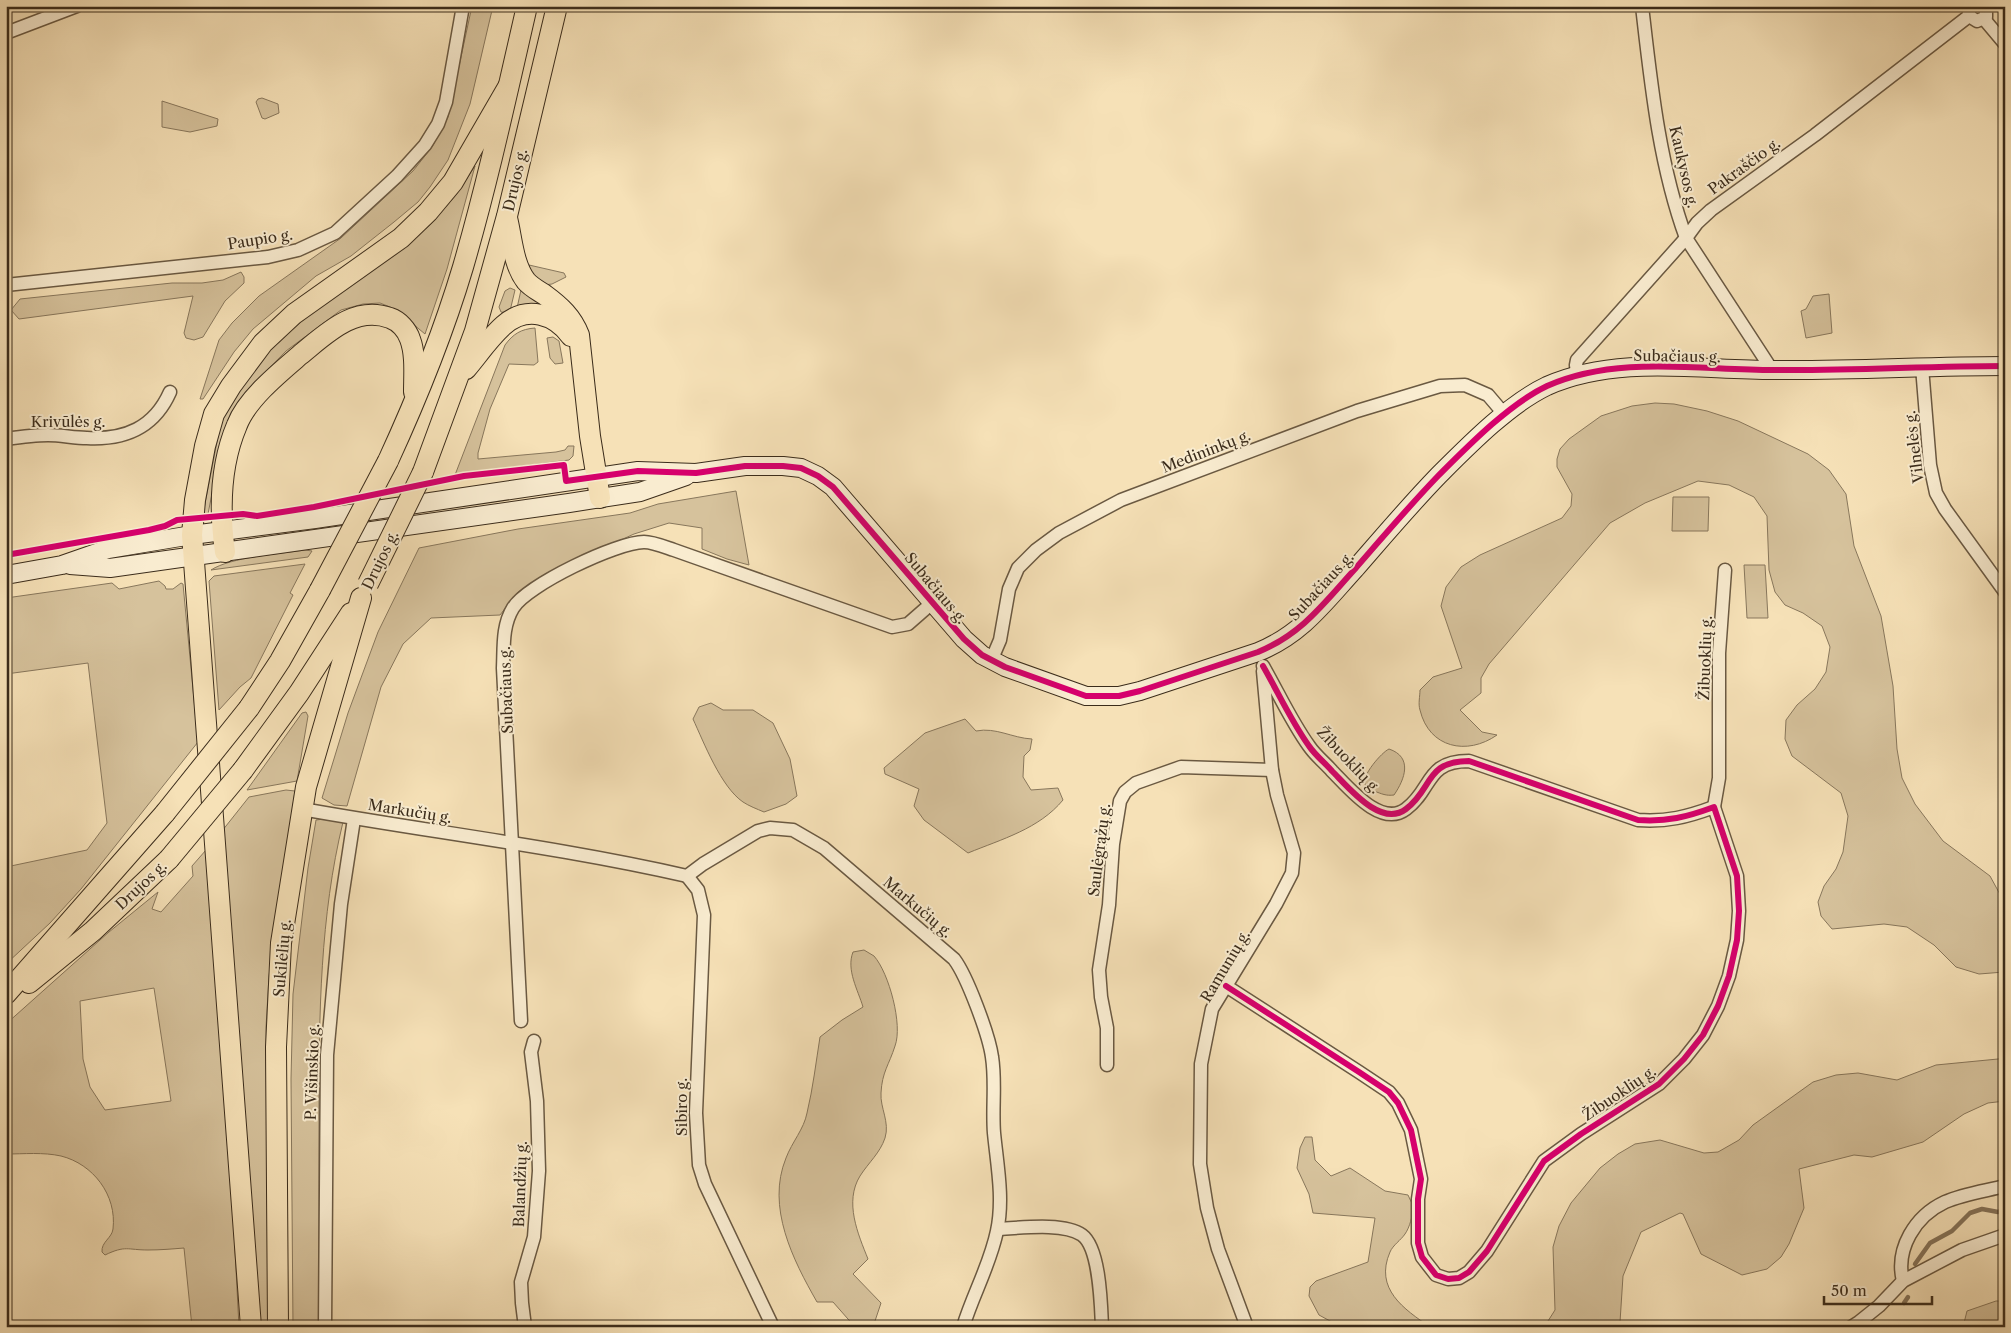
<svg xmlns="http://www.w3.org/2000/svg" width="2011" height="1333" font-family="'Libre Caslon Text',serif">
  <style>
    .green { fill: #d6c29c; stroke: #88775c; fill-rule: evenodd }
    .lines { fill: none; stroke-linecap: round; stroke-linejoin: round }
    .stream { stroke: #857359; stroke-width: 4.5 }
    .street-casing { stroke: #6a5942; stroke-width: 15 }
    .secondary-casing { stroke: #3b2c1b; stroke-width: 20 }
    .primary-casing { stroke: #3b2c1b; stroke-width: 22 }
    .street { stroke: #f9ecd0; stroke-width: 12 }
    .secondary { stroke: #f9ecd0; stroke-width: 18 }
    .primary { stroke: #f6e1b7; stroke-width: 20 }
    .primary-bridge-casing { stroke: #3b2c1b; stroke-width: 22; stroke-linecap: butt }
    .primary-bridge { stroke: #f6e1b7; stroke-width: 20 }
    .cycleway-casing { stroke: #f9ecd0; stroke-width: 9 }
    .cycleway { stroke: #d6006c; stroke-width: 6 }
    .labels { text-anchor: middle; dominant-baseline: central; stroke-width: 4; stroke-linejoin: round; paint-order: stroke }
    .street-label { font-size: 15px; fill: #3b2c1b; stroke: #f9ecd0 }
  </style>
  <rect width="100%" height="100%" fill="#f6e1b7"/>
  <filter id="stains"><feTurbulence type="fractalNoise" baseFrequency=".004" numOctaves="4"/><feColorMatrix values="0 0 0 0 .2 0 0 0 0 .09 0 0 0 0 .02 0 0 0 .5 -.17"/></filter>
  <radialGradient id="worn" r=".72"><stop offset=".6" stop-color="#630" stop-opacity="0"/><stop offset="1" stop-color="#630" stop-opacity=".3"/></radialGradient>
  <g class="green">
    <path d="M 472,6 L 493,6 L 470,104 L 448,160 L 430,187 L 418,202 L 394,222 L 351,256 L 316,276 L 253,329 L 234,352 L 203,399 L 200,399 L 219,340 L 232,323 L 259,296 L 341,238 L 413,171 L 432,147 L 448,117 Z"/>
    <path d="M 262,98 L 278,104 L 279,113 L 265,119 L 262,118 L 256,102 L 258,99 Z"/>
    <path d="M 162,101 L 218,119 L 217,126 L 190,132 L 162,127 Z"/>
    <path d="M 475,166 L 447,269 L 425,334 L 395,309 L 380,303 L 363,304 L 341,310 L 286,351 L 252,386 L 219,457 L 208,514 L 203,514 L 221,421 L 229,405 L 271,347 L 314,311 L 390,258 L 431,224 L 456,195 Z"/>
    <path d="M 529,265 L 564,273 L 566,277 L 552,284 L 544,285 L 532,276 Z"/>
    <path d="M 241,272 L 244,277 L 244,283 L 225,301 L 203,337 L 194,340 L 186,338 L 184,333 L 193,296 L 19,319 L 11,310 L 20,299 L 172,283 L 202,283 L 223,280 Z"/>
    <path d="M 510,288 L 515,290 L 510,311 L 507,313 L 501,312 L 499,307 L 505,291 Z"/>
    <path d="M 521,290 L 546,306 L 517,308 Z"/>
    <path d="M 1829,294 L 1832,333 L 1806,338 L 1801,311 L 1806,309 L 1813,296 Z"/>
    <path d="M 535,328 L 538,362 L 534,365 L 509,364 L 490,409 L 478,453 L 478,459 L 556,452 L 565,450 L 568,446 L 574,446 L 573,456 L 569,460 L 455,475 L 505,345 C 513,334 521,329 535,328 Z"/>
    <path d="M 553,337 L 559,341 L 563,363 L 555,364 L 550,358 L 547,338 Z"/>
    <path d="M 1655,403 L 1674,404 L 1707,411 L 1738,421 L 1808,454 L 1829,470 L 1846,494 L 1854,546 L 1881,616 L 1893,686 L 1897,749 L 1902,778 L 1915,804 L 1943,841 L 1990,876 L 2002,898 L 2005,908 L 2004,972 L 1979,974 L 1956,967 L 1934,945 L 1907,927 L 1884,924 L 1832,929 L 1821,916 L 1818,902 L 1824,886 L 1836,869 L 1843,852 L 1848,816 L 1841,793 L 1792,756 L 1785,739 L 1786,720 L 1797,705 L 1815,689 L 1826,672 L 1830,647 L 1822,626 L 1803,613 L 1785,605 L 1775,592 L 1769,570 L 1767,516 L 1754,497 L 1729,485 L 1698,481 L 1645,503 L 1610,523 L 1489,664 L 1481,678 L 1481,693 L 1460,710 L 1482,732 L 1497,735 C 1467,756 1429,748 1420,710 C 1418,704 1420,696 1420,690 L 1433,677 L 1462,668 L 1441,606 L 1446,587 L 1461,567 L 1480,555 L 1562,518 L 1571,506 L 1572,494 L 1557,467 L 1557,459 L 1560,449 L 1569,439 L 1601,416 L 1632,406 Z"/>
    <path d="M 736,491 L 749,565 L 727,559 L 702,549 L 702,528 L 669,523 L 634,534 L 548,573 L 518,592 L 500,615 L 431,618 L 403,644 L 381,687 L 347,806 L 334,805 L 322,798 L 348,713 L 378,632 L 419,548 L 518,529 L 630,513 L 658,504 Z"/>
    <path d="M 1673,497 L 1709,497 L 1708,531 L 1672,531 Z"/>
    <path d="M 305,550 L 312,551 L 308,557 L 211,570 C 231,557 279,554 305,550 Z"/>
    <path d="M 305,564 L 290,593 L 293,595 L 251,678 L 240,687 L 219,710 L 209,581 L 214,576 Z"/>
    <path d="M 1744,565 L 1765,565 L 1768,618 L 1747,618 Z"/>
    <path d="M 159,581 L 165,586 L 166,589 L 173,589 L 181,583 L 183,584 L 198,742 L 81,889 L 50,923 L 6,964 L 6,867 L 87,850 L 107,823 L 88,663 L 6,674 L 6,598 L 112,583 L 119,589 Z"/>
    <path d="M 711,703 L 723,710 L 753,710 L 773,723 L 790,759 L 797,796 L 786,804 L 764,812 C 757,809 749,806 743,802 C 721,787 704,743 693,719 L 699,707 Z"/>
    <path d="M 306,712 L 308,716 L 297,781 L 247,790 L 302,713 Z"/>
    <path d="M 965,719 L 976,731 C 996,727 1012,738 1032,739 L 1030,750 L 1024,756 L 1023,777 L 1031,790 L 1058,788 L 1063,800 C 1039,829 1002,839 968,853 L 924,820 L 914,806 L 919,789 L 885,774 L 884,768 L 925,733 Z"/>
    <path d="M 1389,749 C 1413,757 1405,779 1394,795 C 1386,796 1382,794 1374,791 C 1371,790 1366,788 1365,784 C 1361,776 1382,752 1389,749 Z"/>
    <path d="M 286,790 L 295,791 L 269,976 L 266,1027 L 269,1327 L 260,1327 L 222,831 L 249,797 Z"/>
    <path d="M 324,819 L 343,822 C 320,917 319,1014 319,1111 C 319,1183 319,1255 319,1327 L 293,1327 L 291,1079 L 293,994 L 308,868 L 316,820 Z"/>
    <path d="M 206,850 L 228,1115 L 239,1327 L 192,1327 L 184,1248 C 172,1249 160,1250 148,1250 C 127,1250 126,1245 105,1255 L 102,1252 C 101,1242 112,1238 113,1229 C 117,1195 93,1164 61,1156 C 43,1152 24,1154 6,1154 L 6,1024 L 109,932 L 158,892 L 152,909 L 161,912 L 193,876 L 192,866 ZM 154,988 L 171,1101 L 105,1110 L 90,1087 L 83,1059 L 80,1001 Z"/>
    <path d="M 864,950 C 867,952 871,954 874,956 C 889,973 903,1025 895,1046 C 889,1065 882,1072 881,1093 C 880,1108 890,1122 885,1138 C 880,1153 869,1162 860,1176 C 844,1202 858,1234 868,1259 L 853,1274 L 881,1303 L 875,1321 L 868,1327 L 855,1327 L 833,1302 L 817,1302 C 793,1260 766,1207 786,1158 C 792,1142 804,1129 807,1113 C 813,1088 816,1062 820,1037 L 842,1020 L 863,1007 C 858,990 846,970 853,952 Z"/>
    <path d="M 2005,1057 L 2005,1101 L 1988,1103 L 1964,1114 L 1923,1142 L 1872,1157 L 1854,1155 L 1799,1169 L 1804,1208 L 1789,1244 L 1781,1257 L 1767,1269 L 1742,1275 L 1701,1254 L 1683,1214 L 1680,1213 L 1641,1232 L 1623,1276 L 1620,1322 L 1618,1327 L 1540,1327 L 1548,1321 L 1555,1310 L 1553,1247 L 1559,1226 L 1571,1203 L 1600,1168 L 1618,1154 L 1635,1144 L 1660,1140 L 1704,1153 L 1718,1152 L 1739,1140 L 1753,1125 L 1813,1082 L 1836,1075 L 1858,1073 L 1897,1080 L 1936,1065 L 1998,1059 Z"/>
    <path d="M 1305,1137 L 1312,1137 L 1315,1160 L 1331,1176 L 1350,1168 L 1385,1191 L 1408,1195 L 1414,1208 C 1412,1216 1410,1227 1405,1234 C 1401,1240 1393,1245 1390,1252 C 1374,1289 1404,1309 1430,1327 L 1341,1327 L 1319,1315 L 1309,1296 L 1310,1287 L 1316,1281 L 1368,1262 L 1375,1218 L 1313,1213 L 1309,1194 L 1297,1168 L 1300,1148 Z"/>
    <path d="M 1996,1301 L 2005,1301 L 2005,1327 L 1963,1327 L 1967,1311 Z"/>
  </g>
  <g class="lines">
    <g class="stream">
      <path d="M 1915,1264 L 1930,1243 L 1952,1231 L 1970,1213 L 1982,1209 L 1998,1212 L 2005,1209"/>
      <path d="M 1904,1303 L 1908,1297"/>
    </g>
    <g class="street-casing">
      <g id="street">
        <path d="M 1642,6 C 1651,84 1659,164 1686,238 L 1772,370"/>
        <path d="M 1969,6 L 1969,16 L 1977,21 L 1986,17 L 1986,6"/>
        <path d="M 1984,19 L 2005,44"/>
        <path d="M 6,33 L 77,6"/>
        <path d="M 6,285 L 268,257 L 298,250 L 335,233 L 397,176 L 425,145 L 438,124 L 446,102 L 463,6"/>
        <path d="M 1922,367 L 1930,465 L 1936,493 L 1945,509 L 2005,592"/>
        <path d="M 1577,375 L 1576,365 L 1577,360 L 1686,238 L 1697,223 L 1711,210 L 1815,135 L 1969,16"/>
        <path d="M 6,439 C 20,437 34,435 48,435 C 61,435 74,438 87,438 C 125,440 154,428 170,392"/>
        <path d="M 991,661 L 1000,640 L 1009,589 L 1018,568 L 1036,550 L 1059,533 L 1121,500 L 1357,411 L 1440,386 L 1465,385 L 1488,395 L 1505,415"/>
        <path d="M 1714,807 L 1719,778 L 1719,653 L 1725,570"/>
        <path d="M 302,809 C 430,832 560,847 687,876 L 703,864 L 758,831 L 770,828 L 793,830 L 824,848 L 954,959 C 967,976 989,1035 992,1057 C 996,1082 992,1108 994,1133 C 997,1164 1004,1199 997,1231 C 990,1265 973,1294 963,1327"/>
        <path d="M 687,876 L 698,890 L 704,915 L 696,1113 L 699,1165 L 705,1184 L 773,1327"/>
        <path d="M 1226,986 L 1359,1072 L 1389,1092 L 1398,1103 L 1411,1130 L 1421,1179 L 1418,1199 L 1418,1243 L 1422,1257 L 1436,1275 L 1448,1279 L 1459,1278 L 1469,1272 L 1487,1251 L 1544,1161 L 1581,1134 L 1659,1084 L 1684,1059 L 1703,1035 L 1718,1006 L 1729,976 L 1737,940 L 1739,911 L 1737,876 L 1714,807 C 1687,817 1667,822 1638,820 L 1469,761 C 1425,761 1433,789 1406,809 C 1381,828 1349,788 1332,771 C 1325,763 1315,755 1309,746 C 1291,721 1278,692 1263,666"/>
        <path d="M 521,1021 L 503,668 C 504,647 502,626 513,608 C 527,585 617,542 644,542 C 653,542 665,547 674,550 L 892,627 L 908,624 L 932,603"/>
        <path d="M 1107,1065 L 1107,1028 L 1101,997 L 1099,970 L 1109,905 L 1113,844 L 1120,801 L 1125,792 L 1136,783 L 1181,767 L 1272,770"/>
        <path d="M 998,1229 C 1019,1228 1064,1222 1082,1235 C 1100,1248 1101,1305 1102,1327"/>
        <path d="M 1903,1281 C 1895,1249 1915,1216 1945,1202 C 1963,1194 1985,1191 2005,1186"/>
        <path d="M 325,1327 L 327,1055 L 341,904 L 354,819"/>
        <path d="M 525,1327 L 522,1303 L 521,1282 L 534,1237 L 539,1171 L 537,1101 L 531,1052 L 534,1041"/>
        <path d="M 1247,1327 L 1218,1249 L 1207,1208 L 1200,1164 L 1201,1064 L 1212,1009 L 1276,904 L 1292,873 L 1294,853 L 1277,795 L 1272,770 L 1263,671"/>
        <path d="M 1851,1327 L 1859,1322 L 1879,1306 L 1903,1281 L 1962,1250 L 2005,1235"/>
      </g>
    </g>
    <g class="secondary-casing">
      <g id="secondary">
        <path d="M 70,565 L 110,568 L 569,503 L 640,492 L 686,476"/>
        <path d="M 6,575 L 62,565 L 108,549 L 192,535 L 315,519 L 638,471 L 696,473 L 745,466 L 783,466 L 801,468 L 818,476 L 833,487 L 964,639 L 982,655 L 1005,667 L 1086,696 L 1119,696 L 1140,691 L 1258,652 C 1302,634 1324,603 1355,569 C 1382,538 1409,506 1438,476 C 1468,446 1509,404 1547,386 C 1617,355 1698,370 1773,370 C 1850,371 1927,366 2005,366"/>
      </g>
    </g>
    <g class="primary-casing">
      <g id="primary">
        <path d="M 507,218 C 512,238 513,264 526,281 C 531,287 539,291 545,295 C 560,306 572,317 579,335 L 590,436 L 600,498"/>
        <path d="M 466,369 C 478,355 490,337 504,325 C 527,305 555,314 571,336"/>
        <path d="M 388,461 C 417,398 443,334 463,267 C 488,181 507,93 527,6"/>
        <path d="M 423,472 L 475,331 L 507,216 L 557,6"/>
        <path d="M 225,552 C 219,509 220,465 237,425 C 247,399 279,373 300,355 C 326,334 354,305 390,318 C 399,321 407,330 410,339 C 416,355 414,375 414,392"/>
        <path d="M 249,708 L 280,661 L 320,590"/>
        <path d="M 243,770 L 299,693 L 351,613"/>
        <path d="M 29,983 L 93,931 L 169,859"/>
        <path d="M 6,994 L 165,813"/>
        <path d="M 251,1327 L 192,535 L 195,500 L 205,446 L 214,414 L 231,386 L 263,343 L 294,314 L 401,238 L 428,212 L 453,182 L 508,87"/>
        <path d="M 278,1327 L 276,1047 L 281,943 L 306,787 L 361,598"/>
      </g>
    </g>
    <use href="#street" class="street"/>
    <use href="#secondary" class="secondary"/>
    <use href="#primary" class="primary"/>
    <g class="primary-bridge-casing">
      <g id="primary-bridge">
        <path d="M 368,584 L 423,472"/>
        <path d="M 320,590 L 388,461"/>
        <path d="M 165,813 L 249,708"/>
        <path d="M 169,859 L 243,770"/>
      </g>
    </g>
    <use href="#primary-bridge" class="primary-bridge"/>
    <g class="cycleway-casing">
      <g id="cycleway">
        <path d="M 6,555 L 149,530 L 165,526 L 177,520 L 243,514 L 257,516 L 314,507 L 464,476 L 564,465 L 566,481 L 638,471 L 696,473 L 745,466 L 783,466 L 801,468 L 818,476 L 833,487 L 964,639 L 982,655 L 1005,667 L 1086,696 L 1119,696 L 1140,691 L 1258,652 C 1302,634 1324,603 1355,569 C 1382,538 1409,506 1438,476 C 1468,446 1509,404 1547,386 C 1617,355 1698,370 1773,370 C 1850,371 1927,366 2005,366"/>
        <path d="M 1226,986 L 1359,1072 L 1389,1092 L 1398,1103 L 1411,1130 L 1421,1179 L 1418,1199 L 1418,1243 L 1422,1257 L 1436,1275 L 1448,1279 L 1459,1278 L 1469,1272 L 1487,1251 L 1544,1161 L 1581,1134 L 1659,1084 L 1684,1059 L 1703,1035 L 1718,1006 L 1729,976 L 1737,940 L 1739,911 L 1737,876 L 1714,807 C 1687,817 1667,822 1638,820 L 1469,761 C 1425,761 1433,789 1406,809 C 1381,828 1349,788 1332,771 C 1325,763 1315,755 1309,746 C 1291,721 1278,692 1263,666"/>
      </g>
    </g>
    <use href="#cycleway" class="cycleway"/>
  </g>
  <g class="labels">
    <g class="street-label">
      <text transform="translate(1744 166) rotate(-36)">Pakraščio g.</text>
      <text transform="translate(1684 167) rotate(77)">Kaukysos g.</text>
      <text transform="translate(515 180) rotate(-77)">Drujos g.</text>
      <text transform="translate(260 239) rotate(-9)">Paupio g.</text>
      <text transform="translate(1677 356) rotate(1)">Subačiaus g.</text>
      <text x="68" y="421">Krivūlės g.</text>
      <text transform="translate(1914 447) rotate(-97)">Vilnelės g.</text>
      <text transform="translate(1206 451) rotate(-21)">Medininkų g.</text>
      <text transform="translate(380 560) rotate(-64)">Drujos g.</text>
      <text transform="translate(1321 586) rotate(-47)">Subačiaus g.</text>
      <text transform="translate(936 588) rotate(50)">Subačiaus g.</text>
      <text transform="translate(1705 658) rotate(-88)">Žibuoklių g.</text>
      <text transform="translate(506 690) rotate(-92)">Subačiaus g.</text>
      <text transform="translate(1349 760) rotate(47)">Žibuoklių g.</text>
      <text transform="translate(410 811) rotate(9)">Markučių g.</text>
      <text transform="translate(1099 850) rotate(-83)">Saulėgrąžų g.</text>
      <text transform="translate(141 885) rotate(-43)">Drujos g.</text>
      <text transform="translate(918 907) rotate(40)">Markučių g.</text>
      <text transform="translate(282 958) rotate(-85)">Sukilėlių g.</text>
      <text transform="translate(1225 966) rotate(-59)">Ramunių g.</text>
      <text transform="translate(312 1072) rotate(-88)">P. Višinskio g.</text>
      <text transform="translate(1619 1093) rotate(-34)">Žibuoklių g.</text>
      <text transform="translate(681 1107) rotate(-90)">Sibiro g.</text>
      <text transform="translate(520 1184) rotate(-88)">Balandžių g.</text>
    </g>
  </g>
  <rect width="2011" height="1333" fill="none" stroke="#f6e1b7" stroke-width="25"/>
  <rect x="8" y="8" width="1996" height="1318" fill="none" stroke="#3b2c1b" stroke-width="2.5"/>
  <rect x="12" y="12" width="1986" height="1308" fill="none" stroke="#3b2c1b"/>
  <path d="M1824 1296v8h108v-8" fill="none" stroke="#3b2c1b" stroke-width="2.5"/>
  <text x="1831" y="1296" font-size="15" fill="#3b2c1b" stroke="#f9ecd0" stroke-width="4" paint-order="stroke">50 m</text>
  <rect width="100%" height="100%" filter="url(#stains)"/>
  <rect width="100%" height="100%" fill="url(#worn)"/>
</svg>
